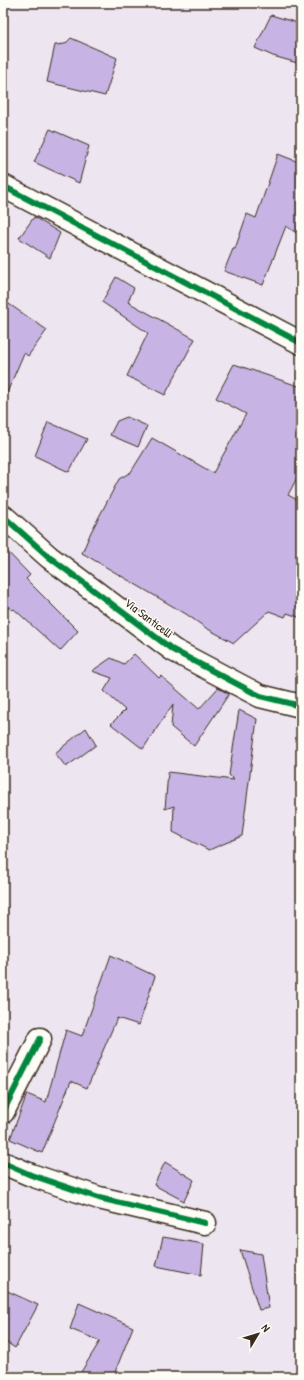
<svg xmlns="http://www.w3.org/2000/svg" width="304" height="1380" font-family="'Patrick Hand',sans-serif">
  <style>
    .building { fill: #c8b4e4; stroke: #3b2a1e }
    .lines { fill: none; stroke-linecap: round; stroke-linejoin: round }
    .minor-casing { stroke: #3b2a1e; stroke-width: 25 }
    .minor { stroke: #fdfcf7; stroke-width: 22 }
    .cycleway-casing { stroke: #fdfcf7; stroke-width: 8 }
    .cycleway { stroke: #00873e; stroke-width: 6 }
    .labels { text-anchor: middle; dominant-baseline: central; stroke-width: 3; stroke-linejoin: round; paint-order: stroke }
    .street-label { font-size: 12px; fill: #3b2a1e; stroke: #fdfcf7 }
  </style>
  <rect width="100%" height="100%" fill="#ede6f1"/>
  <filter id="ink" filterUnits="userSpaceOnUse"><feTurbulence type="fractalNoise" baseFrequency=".025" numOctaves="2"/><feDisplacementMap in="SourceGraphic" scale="8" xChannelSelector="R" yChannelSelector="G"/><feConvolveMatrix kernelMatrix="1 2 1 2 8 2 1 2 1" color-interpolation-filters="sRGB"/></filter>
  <g filter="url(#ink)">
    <g class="building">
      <path d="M 271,15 L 301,24 L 301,64 L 273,56 L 255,48 Z"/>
      <path d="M 71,38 L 117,58 L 105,96 L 47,82 L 55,45 L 65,44 Z"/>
      <path d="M 50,129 L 89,146 L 79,183 L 34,162 Z"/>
      <path d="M 278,154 L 301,163 L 301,236 L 286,226 L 263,285 L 224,271 L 233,249 L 235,249 L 247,214 L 256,218 Z"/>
      <path d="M 34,217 L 60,233 L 50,258 L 19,238 Z"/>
      <path d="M 116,277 L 134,288 L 128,302 L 195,339 L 165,395 L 127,376 L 148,333 L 102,302 Z"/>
      <path d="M 3,300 L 47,330 L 28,356 L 24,353 L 3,402 Z"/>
      <path d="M 234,364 L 301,387 L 301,470 L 288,495 L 301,502 L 301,618 L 287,613 L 285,617 L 269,611 L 234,643 L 206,628 L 186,614 L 82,553 L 91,532 L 119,479 L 131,472 L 152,438 L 213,473 L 246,414 L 216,398 Z"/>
      <path d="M 127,417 L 147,426 L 138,447 L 110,435 L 117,421 Z"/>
      <path d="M 48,422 L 87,439 L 69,472 L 35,456 Z"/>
      <path d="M 3,547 L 30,575 L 26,579 L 78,631 L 60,651 L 14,609 L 12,610 L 3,603 Z"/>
      <path d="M 134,654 L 159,678 L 161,676 L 199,709 L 218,688 L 229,694 L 194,746 L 171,727 L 173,704 L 143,749 L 111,724 L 125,710 L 104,691 L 112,678 L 92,671 L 111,658 L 124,664 Z"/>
      <path d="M 239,710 L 257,719 L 242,836 L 209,850 L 173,832 L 174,806 L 165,809 L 168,772 L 234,780 L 229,775 Z"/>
      <path d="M 86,728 L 96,745 L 66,767 L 55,753 Z"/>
      <path d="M 111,955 L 155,976 L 139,1025 L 117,1018 L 87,1088 L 71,1081 L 42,1153 L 10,1139 L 27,1094 L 46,1102 L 66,1030 L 82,1036 Z"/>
      <path d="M 165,1162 L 194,1180 L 184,1201 L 154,1185 Z"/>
      <path d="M 163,1237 L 204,1244 L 201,1275 L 156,1266 Z"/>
      <path d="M 240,1250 L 261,1254 L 269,1308 L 259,1310 Z"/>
      <path d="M 3,1289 L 38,1305 L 15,1348 L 3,1340 Z"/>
      <path d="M 79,1303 L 133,1327 L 113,1377 L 78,1377 L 100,1341 L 70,1329 Z"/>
    </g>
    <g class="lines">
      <g class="minor-casing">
        <g id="minor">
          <path d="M 3,186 L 301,343"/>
          <path d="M 3,516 L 49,557 L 173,650 L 260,696 L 301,706"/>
          <path d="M 3,1112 L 40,1039"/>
          <path d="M 3,1163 L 31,1175 L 99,1198 L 205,1223"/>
        </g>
      </g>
      <use href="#minor" class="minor"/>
      <g class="cycleway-casing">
        <g id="cycleway">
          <path d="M 3,186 L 301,343"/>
          <path d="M 3,516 L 49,557 L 173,650 L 260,696 L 301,706"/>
          <path d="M 3,1112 L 40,1039"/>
          <path d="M 3,1163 L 31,1175 L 99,1198 L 205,1223"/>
        </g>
      </g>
      <use href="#cycleway" class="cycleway"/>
    </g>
  </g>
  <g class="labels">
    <g class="street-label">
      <text transform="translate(149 618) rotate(37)">Via Santicelli</text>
    </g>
  </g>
  <rect width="304" height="1380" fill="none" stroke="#fdfcf7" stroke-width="16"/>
  <rect x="8" y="8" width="288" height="1364" fill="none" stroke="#3b2a1e" stroke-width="1.5" filter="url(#ink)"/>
  <g transform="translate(258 1334) rotate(52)" stroke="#fdfcf7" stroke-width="3" paint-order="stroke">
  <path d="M0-3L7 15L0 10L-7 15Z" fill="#3b2a1e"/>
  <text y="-6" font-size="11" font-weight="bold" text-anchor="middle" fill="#3b2a1e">N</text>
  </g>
</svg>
